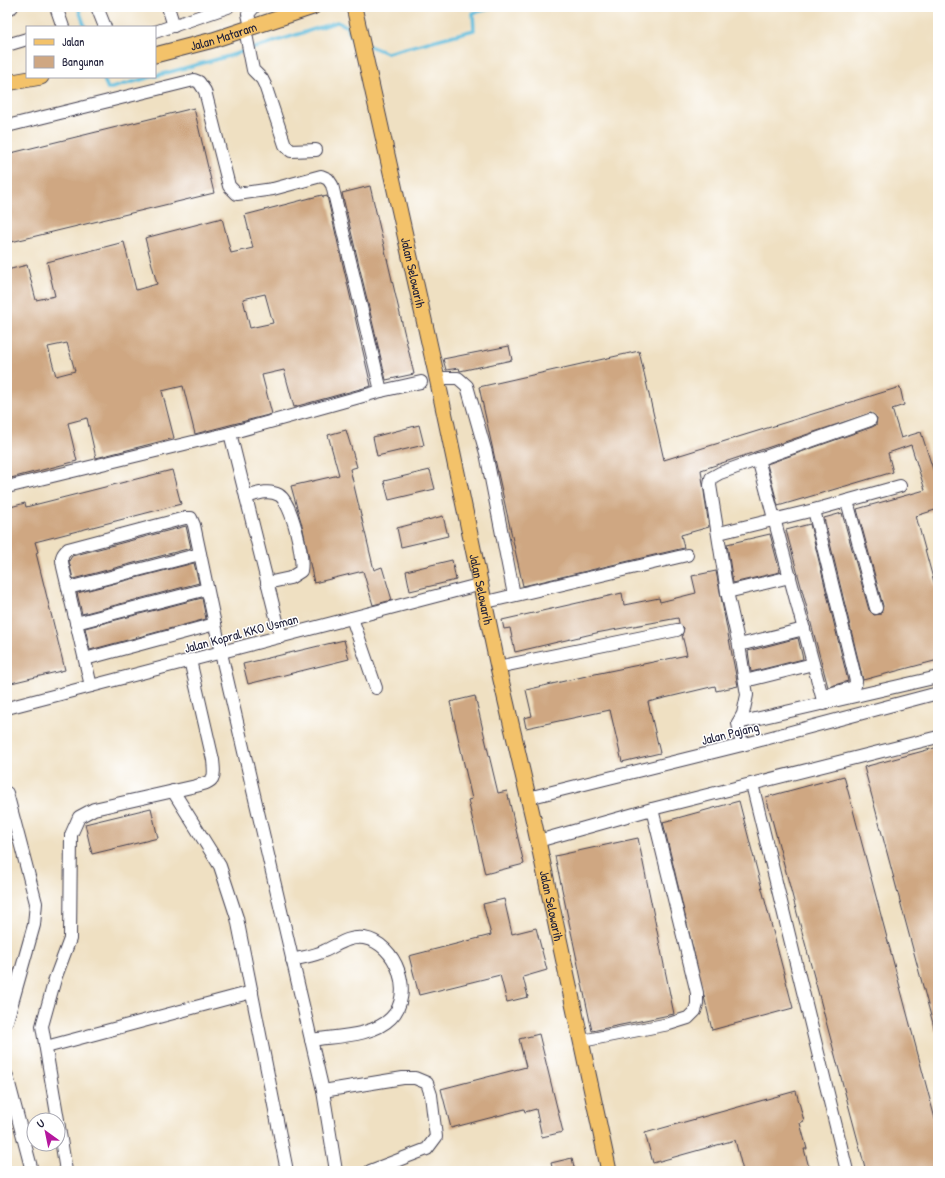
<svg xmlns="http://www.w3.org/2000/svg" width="945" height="1178" font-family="'Patrick Hand',sans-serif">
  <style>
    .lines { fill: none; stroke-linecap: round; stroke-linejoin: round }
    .stream { stroke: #5dbbdb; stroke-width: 3.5 }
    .building { fill: #cfa782; fill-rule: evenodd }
    .minor-casing { stroke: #413e4f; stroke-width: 14 }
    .major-casing { stroke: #413e4f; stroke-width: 17 }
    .minor { stroke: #fff; stroke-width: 12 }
    .major { stroke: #f3c26a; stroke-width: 15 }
    .labels { text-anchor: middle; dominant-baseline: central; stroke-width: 3; stroke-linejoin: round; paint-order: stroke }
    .street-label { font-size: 13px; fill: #22223b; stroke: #fff }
  </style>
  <rect width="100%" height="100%" fill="#fff"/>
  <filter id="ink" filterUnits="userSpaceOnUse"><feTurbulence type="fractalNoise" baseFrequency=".025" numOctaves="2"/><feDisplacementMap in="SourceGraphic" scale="8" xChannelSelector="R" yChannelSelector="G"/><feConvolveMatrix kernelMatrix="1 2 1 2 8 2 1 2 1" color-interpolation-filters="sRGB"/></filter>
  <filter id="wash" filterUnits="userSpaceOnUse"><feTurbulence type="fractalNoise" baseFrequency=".012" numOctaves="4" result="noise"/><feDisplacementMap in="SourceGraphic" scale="16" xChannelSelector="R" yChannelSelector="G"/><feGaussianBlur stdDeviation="0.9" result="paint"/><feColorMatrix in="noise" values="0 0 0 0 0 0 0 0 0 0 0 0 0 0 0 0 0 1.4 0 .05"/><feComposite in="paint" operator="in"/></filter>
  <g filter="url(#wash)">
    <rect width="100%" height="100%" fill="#efe0c2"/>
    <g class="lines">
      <g class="stream">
        <path d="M 78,7 L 85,27"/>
        <path d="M 367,45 L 387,53 L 474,30 L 473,13 L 497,7"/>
        <path d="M 155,76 L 229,56 L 337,22 L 346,26 L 354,41 L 357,42"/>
        <path d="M 103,77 L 108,89 L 151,77"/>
      </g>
    </g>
    <g id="blocks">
      <g class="building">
        <path d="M 194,108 L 214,193 L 7,243 L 7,154 Z"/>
        <path d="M 370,186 L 414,374 L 386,380 L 342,193 Z"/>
        <path d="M 322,195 L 323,197 L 327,196 L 371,386 L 294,407 L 284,370 L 262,375 L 272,414 L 195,434 L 183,386 L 162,391 L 174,438 L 96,458 L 87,418 L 68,423 L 77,461 L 7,479 L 7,270 L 27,265 L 36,300 L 55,296 L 47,262 L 124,242 L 136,290 L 157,284 L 145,238 L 222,218 L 231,253 L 253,248 L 245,215 ZM 265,294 L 273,323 L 250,328 L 243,299 ZM 67,343 L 75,371 L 56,376 L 48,347 Z"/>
        <path d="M 509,346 L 512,360 L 460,371 L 459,368 L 446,370 L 443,359 Z"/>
        <path d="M 639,351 L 664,460 L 900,387 L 904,405 L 892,409 L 901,438 L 921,432 L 938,485 L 938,509 L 916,516 L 938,597 L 938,660 L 863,680 L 824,518 L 842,513 L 869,610 L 874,615 L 881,614 L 883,606 L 857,509 L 925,490 L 911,445 L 888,453 L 893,472 L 778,506 L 767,464 L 872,427 L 876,425 L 877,418 L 871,413 L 701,470 L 709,527 L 681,535 L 684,548 L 523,586 L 479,387 Z"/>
        <path d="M 419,425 L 424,445 L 377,456 L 373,437 Z"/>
        <path d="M 346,430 L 357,467 L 350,469 L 374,570 L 382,567 L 392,600 L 373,605 L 363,571 L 314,583 L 303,529 L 291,486 L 339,475 L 328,435 Z"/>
        <path d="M 172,470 L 181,504 L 35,542 L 38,552 L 36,553 L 65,670 L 7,684 L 7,508 L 25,503 L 26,507 Z"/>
        <path d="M 430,470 L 435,489 L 389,500 L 384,481 Z"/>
        <path d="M 443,516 L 448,536 L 401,547 L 397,528 Z"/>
        <path d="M 810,524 L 848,681 L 828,687 L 786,530 Z"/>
        <path d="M 186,526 L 191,548 L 73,579 L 69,561 L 72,556 Z"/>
        <path d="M 770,534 L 780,572 L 733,583 L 727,544 Z"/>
        <path d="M 452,560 L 456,580 L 410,591 L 406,571 Z"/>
        <path d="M 194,563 L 199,583 L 82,614 L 77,593 Z"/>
        <path d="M 716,571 L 738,686 L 716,691 L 715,686 L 648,702 L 660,753 L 622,762 L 610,710 L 526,728 L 524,718 L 532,716 L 526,690 L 595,674 L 687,655 L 682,635 L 684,628 L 679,623 L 678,618 L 596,633 L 515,652 L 510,628 L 504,629 L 502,620 L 622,593 L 624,605 L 659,598 L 660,602 L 696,593 L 692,576 Z"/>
        <path d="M 202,598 L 206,619 L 90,650 L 85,628 Z"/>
        <path d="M 798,638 L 803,659 L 751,672 L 748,651 Z"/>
        <path d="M 344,640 L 349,659 L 248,684 L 243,664 Z"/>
        <path d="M 475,696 L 498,793 L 507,791 L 524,864 L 485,874 L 468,800 L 472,799 L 450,702 Z"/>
        <path d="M 938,747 L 938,1031 L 935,1031 L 864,767 Z"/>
        <path d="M 844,776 L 938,1130 L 938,1171 L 866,1171 L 766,797 Z"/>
        <path d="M 739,801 L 793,1008 L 712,1030 L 663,822 Z"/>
        <path d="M 151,808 L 158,838 L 92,854 L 85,824 Z"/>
        <path d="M 638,838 L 674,1014 L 592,1031 L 555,856 Z"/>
        <path d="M 504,899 L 512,934 L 536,928 L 547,970 L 523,977 L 528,997 L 507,1002 L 500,975 L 419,995 L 409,956 L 491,935 L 483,904 Z"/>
        <path d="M 539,1034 L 563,1132 L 542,1137 L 536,1109 L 525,1112 L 524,1109 L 451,1128 L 441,1089 L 526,1067 L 519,1039 Z"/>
        <path d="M 796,1091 L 804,1121 L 800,1123 L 807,1149 L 804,1149 L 810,1171 L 743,1171 L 735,1140 L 653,1163 L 645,1133 Z"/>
        <path d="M 572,1158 L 575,1171 L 553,1171 L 551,1163 Z"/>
      </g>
    </g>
  </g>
  <g filter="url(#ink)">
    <use href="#blocks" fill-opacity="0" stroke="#413e4f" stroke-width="1"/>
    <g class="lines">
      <g class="minor-casing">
        <g id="minor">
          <path d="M 56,7 L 63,27"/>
          <path d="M 97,7 L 105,27"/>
          <path d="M 168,7 L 174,26"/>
          <path d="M 7,9 L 12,7"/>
          <path d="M 251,27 L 248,14 L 254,7"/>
          <path d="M 245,29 L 253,70 L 262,79 L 265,85 L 285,145 L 291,151 L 316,150"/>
          <path d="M 155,32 L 228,7"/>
          <path d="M 7,45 L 27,39"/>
          <path d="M 7,126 L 194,80 L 199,82 L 205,91 L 229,186 L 237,194 L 273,189 L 321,176 L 328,179 L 332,185 L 381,391"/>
          <path d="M 437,378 L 458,378 L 467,386 L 486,453 L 514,595"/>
          <path d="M 230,433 L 281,637"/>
          <path d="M 758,459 L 824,704"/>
          <path d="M 7,487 L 230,433 L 381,391 L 421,382"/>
          <path d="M 246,497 C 257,494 268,489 279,495 C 292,503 304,556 301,571 L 290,578 L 267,583"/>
          <path d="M 847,501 L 876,608"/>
          <path d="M 814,510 L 856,681 L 855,686 L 851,688 L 822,696"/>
          <path d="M 719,533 L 814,510 L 900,486"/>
          <path d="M 68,588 L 200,554"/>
          <path d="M 727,592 L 790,577"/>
          <path d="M 486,602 L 687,555"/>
          <path d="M 352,618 L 376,688"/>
          <path d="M 76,623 L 207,589"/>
          <path d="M 739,645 L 804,629"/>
          <path d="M 85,659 L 215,624"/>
          <path d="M 498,667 L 677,630"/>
          <path d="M 745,681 L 813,664"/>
          <path d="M 91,686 L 63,567 C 61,558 61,555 68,549 L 185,518 L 191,518 L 194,525 L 221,653 L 323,1091 L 336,1171"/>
          <path d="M 7,708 L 482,584"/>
          <path d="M 738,723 L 938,677"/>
          <path d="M 742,745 L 738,723 L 743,714 L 747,695 L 739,645 L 727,592 L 710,485 L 711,478 L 720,473 L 870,420"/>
          <path d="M 752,784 L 847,1171"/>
          <path d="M 173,791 L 220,866 L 237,918 L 287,1171"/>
          <path d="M 7,793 L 36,903 L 34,925 L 7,1021"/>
          <path d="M 528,798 L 742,745 L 938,693"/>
          <path d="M 538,841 L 652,809 L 938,737"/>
          <path d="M 292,960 C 302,957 315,956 324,951 C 338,945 348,936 364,938 C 396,943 415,994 391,1018 C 372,1037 336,1036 311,1040"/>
          <path d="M 582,1041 L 669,1024 L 688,1018 L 695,1011 L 697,1004 L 697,993 L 652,809"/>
          <path d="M 46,1047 L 252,992"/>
          <path d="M 7,1076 L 32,1171"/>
          <path d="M 323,1091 L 403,1078 L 415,1078 L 427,1083 L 431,1095 L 436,1137 L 427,1149 L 370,1171"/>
          <path d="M 58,1120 L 42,1026 L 55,979 L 70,939 L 71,835 L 79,817 L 94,809 L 196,786 C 215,781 215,779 213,760 L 190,660"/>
          <path d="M 58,1121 L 66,1171"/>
        </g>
      </g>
      <g class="major-casing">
        <g id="major">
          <path id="s1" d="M 354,7 L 437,378 L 498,667 L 533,818 L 609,1171"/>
          <path id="s2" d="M 155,55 L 213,40 L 313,7"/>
          <path d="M 7,83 L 41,77"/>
        </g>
      </g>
      <use href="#minor" class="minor"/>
      <use href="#major" class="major"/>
    </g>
  </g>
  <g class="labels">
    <g class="street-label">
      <text stroke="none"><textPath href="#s2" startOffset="71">Jalan Mataram</textPath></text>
      <text stroke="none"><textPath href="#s1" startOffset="272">Jalan Selowarih</textPath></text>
      <text stroke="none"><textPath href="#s1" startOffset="596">Jalan Selowarih</textPath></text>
      <text transform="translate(241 633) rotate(-15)">Jalan Kopral KKO Usman</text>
      <text transform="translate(730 733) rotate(-14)">Jalan Pajang</text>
      <text stroke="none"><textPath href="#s1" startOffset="920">Jalan Selowarih</textPath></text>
    </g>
  </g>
  <rect width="945" height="1178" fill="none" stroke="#fff" stroke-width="24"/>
  <rect x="26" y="26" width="130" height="52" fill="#ffffff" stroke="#a7a7b1"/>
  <rect x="34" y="39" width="20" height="6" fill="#f3c26a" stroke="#a7a7b1"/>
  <text x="62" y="46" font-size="12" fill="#22223b">Jalan</text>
  <rect x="34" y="56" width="20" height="12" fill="#cfa782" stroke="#a7a7b1"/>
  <text x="62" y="66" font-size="12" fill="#22223b">Bangunan</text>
  <g transform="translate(46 1132) rotate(327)"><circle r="19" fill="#ffffff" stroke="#a7a7b1"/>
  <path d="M0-3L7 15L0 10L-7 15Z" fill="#b5179e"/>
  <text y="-6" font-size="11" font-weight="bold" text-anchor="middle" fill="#22223b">U</text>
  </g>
</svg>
